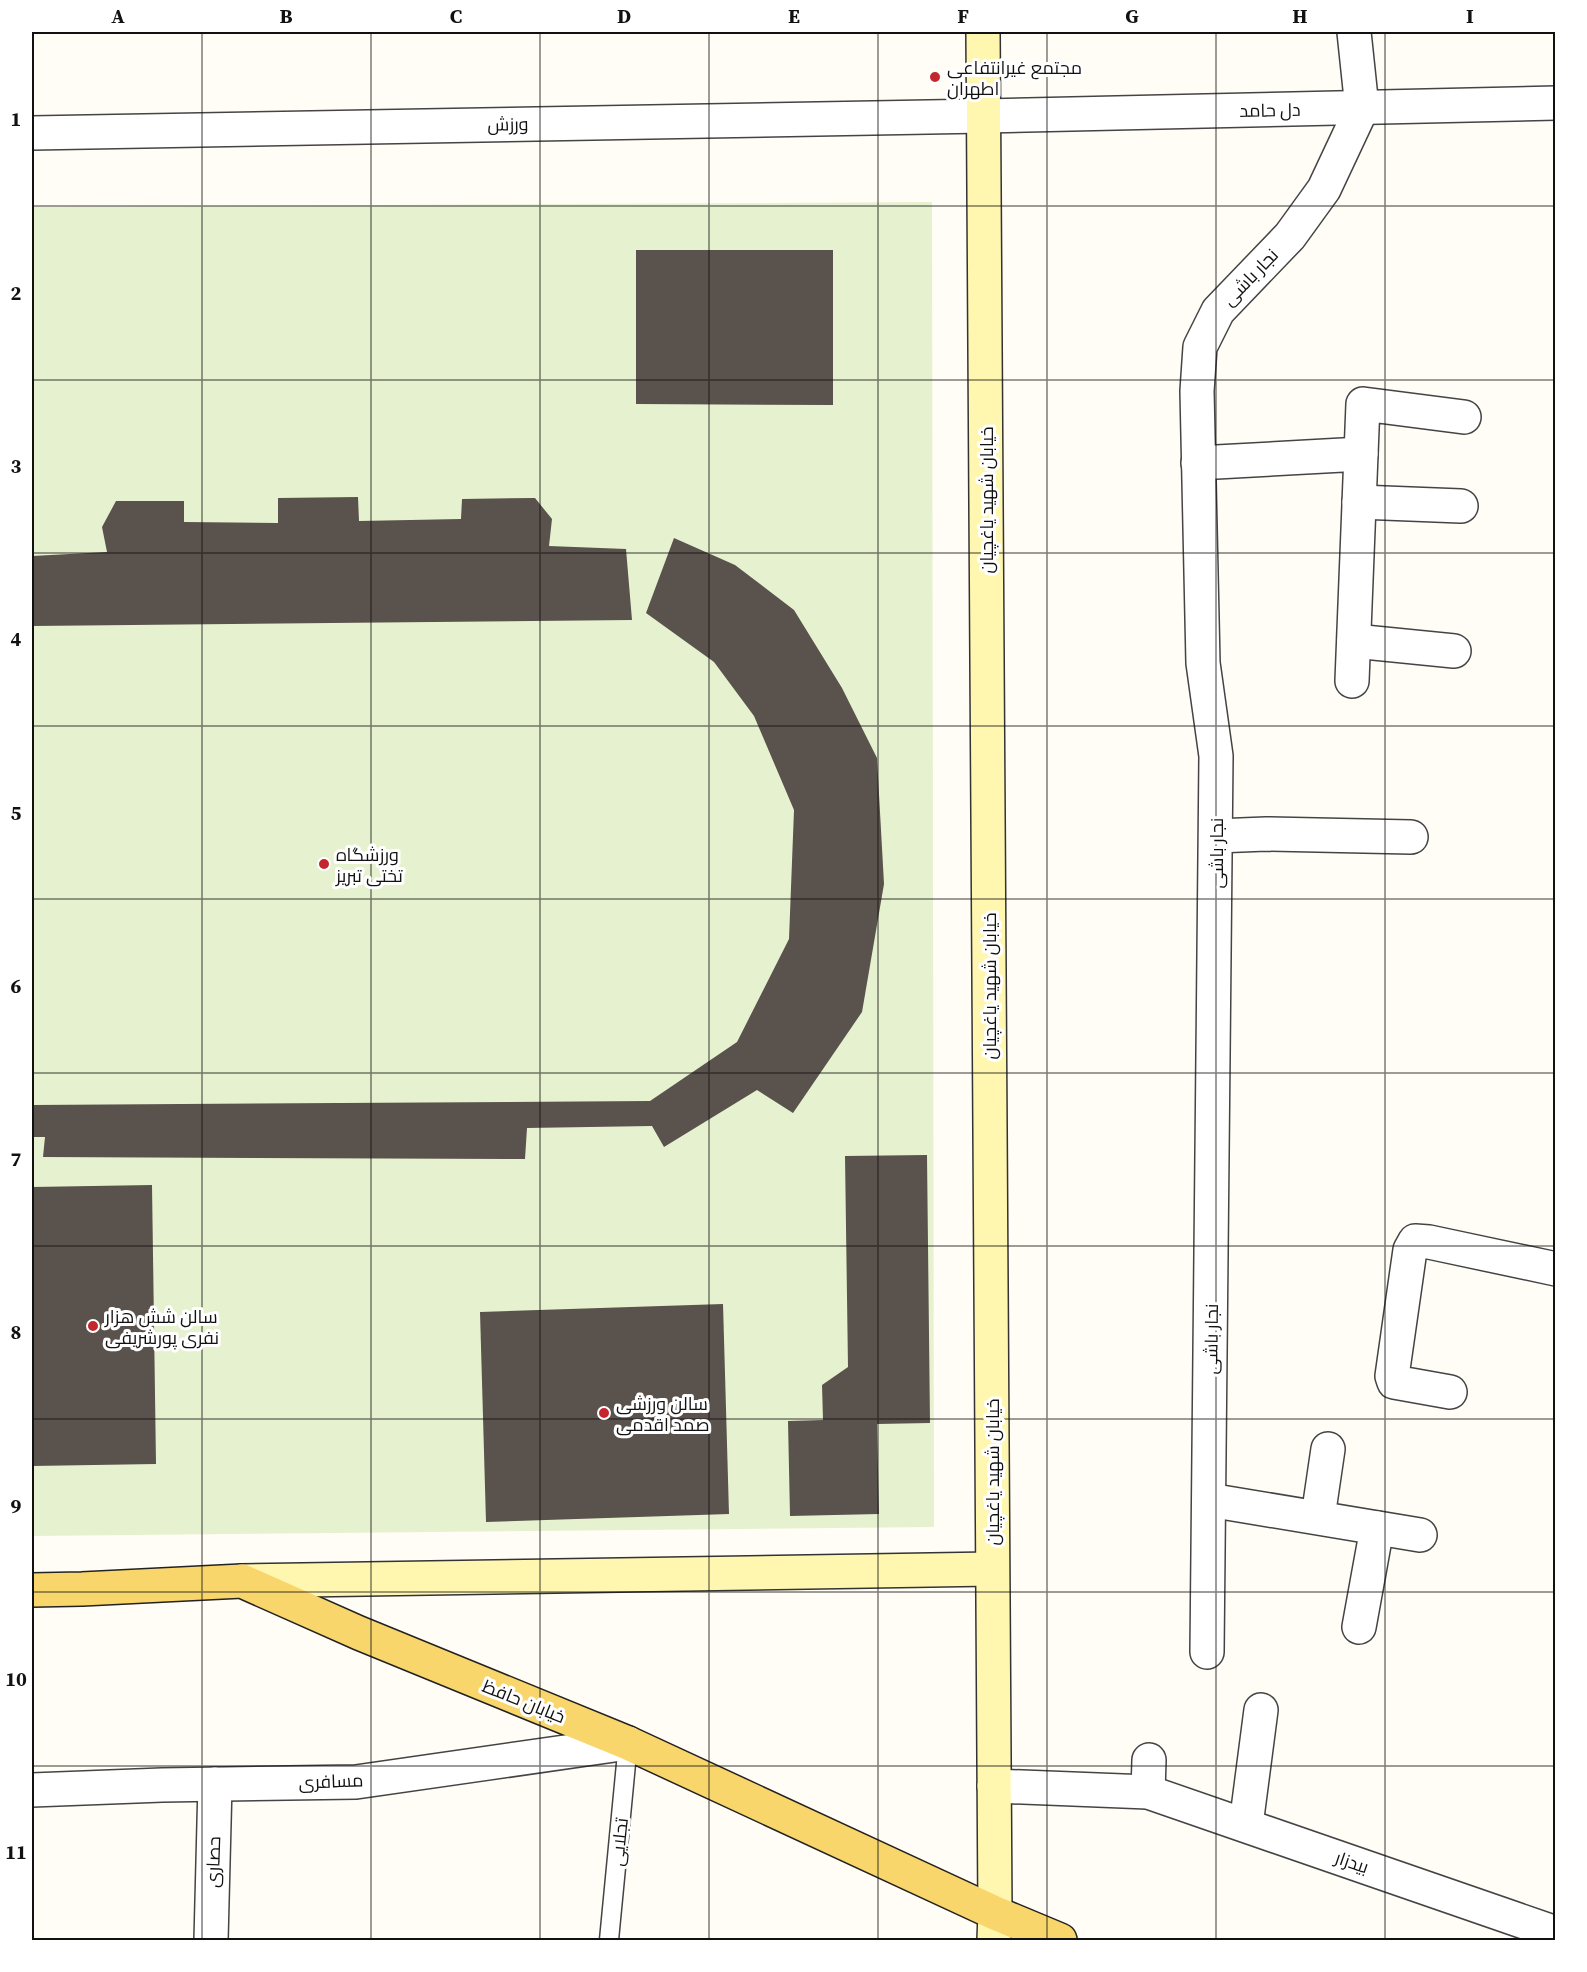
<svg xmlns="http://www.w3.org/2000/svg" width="1587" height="1972" font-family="'Source Serif 4',Cairo,serif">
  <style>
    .pitch { fill: #e6f2cf }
    .building { fill: #5a524d }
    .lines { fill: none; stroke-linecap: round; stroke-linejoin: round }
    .lane-casing { stroke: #444; stroke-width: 21 }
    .street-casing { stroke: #444; stroke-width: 36 }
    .secondary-casing { stroke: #333; stroke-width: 36 }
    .primary-casing { stroke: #222; stroke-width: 36 }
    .lane { stroke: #fff; stroke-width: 18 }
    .street { stroke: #fff; stroke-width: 33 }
    .secondary { stroke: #fff6b0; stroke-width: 33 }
    .primary { stroke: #f9d66b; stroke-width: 33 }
    .grid { fill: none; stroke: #111; stroke-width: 1.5; stroke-opacity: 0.55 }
    .poi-dot { fill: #c4262e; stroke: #fff; stroke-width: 2 }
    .labels { text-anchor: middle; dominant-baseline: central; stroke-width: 6; stroke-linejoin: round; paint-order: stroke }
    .poi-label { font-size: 18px; fill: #111; stroke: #fff; text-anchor: start }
    .street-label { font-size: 18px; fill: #111; stroke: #fff }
    .neatline { fill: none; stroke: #111; stroke-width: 2 }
    .grid-label { font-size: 20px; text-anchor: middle; font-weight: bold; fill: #111 }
  </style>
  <rect width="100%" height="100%" fill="#fffdf5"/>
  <path class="pitch" d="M 932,202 L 934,1527 L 32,1536 L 32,207 Z"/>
  <g class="building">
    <path d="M 636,250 L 833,250 L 833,405 L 636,404 Z"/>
    <path d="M 358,497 L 359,521 L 461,519 L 462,499 L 535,498 L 552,519 L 549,546 L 626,549 L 632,620 L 32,626 L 32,556 L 107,552 L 102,527 L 116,501 L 184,501 L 184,522 L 278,523 L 278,498 Z"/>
    <path d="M 674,538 L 735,565 L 794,610 L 842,688 L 877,758 L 884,884 L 862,1012 L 793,1113 L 757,1090 L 664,1147 L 652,1126 L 527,1128 L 525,1159 L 43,1157 L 45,1137 L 32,1137 L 32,1105 L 650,1101 L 737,1042 L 789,939 L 794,810 L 754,716 L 714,662 L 646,613 Z"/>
    <path d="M 927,1155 L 930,1423 L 877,1424 L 879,1514 L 790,1516 L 788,1421 L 823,1420 L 822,1385 L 848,1367 L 845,1156 Z"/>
    <path d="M 152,1185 L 156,1464 L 32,1466 L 32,1187 Z"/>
    <path d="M 723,1304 L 729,1514 L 486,1522 L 480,1312 Z"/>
  </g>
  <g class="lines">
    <g class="lane-casing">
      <path id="lane" d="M 609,1940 L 628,1743"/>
    </g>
    <g class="street-casing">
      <g id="street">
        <path d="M 32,133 L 984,116 L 1556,103"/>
        <path d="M 1361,454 L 1363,404 L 1464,417"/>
        <path d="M 1198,463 L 1361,454 L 1352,681"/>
        <path d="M 1359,502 L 1461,506"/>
        <path d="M 1354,641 L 1454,651"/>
        <path d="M 1216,836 L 1266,834 L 1411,837"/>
        <path d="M 1450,1392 L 1394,1382 L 1392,1376 L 1410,1250 L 1415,1241 L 1429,1242 L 1556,1269"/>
        <path d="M 1209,1500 L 1420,1535"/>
        <path d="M 1318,1517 L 1328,1449"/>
        <path d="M 1359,1627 L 1377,1528"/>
        <path d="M 1207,1652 L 1216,756 L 1203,663 L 1197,391 L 1200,347 L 1218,311 L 1290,236 L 1324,189 L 1362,108 L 1354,32"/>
        <path d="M 994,1786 L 1148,1792 L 1556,1933"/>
        <path d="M 32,1790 L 162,1785 L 356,1782 L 628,1743"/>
        <path d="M 1148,1792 L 1149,1760"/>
        <path d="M 1246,1825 L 1261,1710"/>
        <path d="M 211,1940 L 215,1784"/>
      </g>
    </g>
    <g class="secondary-casing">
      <g id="secondary">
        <path d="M 983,32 L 995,1913 L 994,1940"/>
        <path d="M 242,1581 L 992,1569"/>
      </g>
    </g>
    <g class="primary-casing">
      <path id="primary" d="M 32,1590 L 82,1589 L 242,1581 L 359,1633 L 628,1743 L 995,1913 L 1060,1940"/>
    </g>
    <use href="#lane" class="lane"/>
    <use href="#street" class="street"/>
    <use href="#secondary" class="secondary"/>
    <use href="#primary" class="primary"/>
  </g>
  <path class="grid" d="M 202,32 L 202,1940M 371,32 L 371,1940M 540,32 L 540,1940M 709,32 L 709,1940M 878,32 L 878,1940M 1047,32 L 1047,1940M 1216,32 L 1216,1940M 1385,32 L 1385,1940M 32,206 L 1556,206M 32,380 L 1556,380M 32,553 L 1556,553M 32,726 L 1556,726M 32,899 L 1556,899M 32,1073 L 1556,1073M 32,1246 L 1556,1246M 32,1419 L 1556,1419M 32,1592 L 1556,1592M 32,1766 L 1556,1766"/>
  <g class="poi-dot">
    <circle cx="935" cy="77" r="6"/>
    <circle cx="324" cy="864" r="6"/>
    <circle cx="93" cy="1326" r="6"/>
    <circle cx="604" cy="1413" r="6"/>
  </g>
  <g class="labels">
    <g class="poi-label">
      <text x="947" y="67">مجتمع غیرانتفاعی<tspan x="947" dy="21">اطهران</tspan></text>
      <text x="336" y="854">ورزشگاه<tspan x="336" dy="21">تختی تبریز</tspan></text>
      <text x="105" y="1316">سالن شش هزار<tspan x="105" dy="21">نفری پورشریفی</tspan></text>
      <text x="616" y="1403">سالن ورزشی<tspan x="616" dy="21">صمد اقدمی</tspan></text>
    </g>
    <g class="street-label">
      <text transform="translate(1270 110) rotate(-1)">دل حامد</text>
      <text transform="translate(508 124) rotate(-1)">ورزش</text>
      <text transform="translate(1250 277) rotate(-46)">نجار باشی</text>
      <text transform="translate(986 500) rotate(-90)">خیابان شهید یاغچیان</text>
      <text transform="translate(1216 853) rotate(-90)">نجار باشی</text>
      <text transform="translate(989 986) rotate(-90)">خیابان شهید یاغچیان</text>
      <text transform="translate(1211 1339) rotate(-89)">نجار باشی</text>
      <text transform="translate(992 1472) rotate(-90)">خیابان شهید یاغچیان</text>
      <text transform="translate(524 1701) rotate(22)">خیابان حافظ</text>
      <text transform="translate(331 1781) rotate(-2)">مسافری</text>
      <text transform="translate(619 1842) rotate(-84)">تجلایی</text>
      <text transform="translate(213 1862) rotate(-88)">حصاری</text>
      <text transform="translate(1352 1862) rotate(19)">بیدزار</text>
    </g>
  </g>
  <rect width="1587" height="1972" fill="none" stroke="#ffffff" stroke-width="66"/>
  <rect x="33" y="33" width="1521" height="1906" class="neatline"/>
  <g class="grid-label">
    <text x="118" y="23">A</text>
    <text x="286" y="23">B</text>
    <text x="456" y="23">C</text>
    <text x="624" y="23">D</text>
    <text x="794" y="23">E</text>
    <text x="963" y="23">F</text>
    <text x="1132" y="23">G</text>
    <text x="1300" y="23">H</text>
    <text x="1470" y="23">I</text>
    <text x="16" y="126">1</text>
    <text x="16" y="300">2</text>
    <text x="16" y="473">3</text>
    <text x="16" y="646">4</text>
    <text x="16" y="820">5</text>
    <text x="16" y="993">6</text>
    <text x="16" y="1166">7</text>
    <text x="16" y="1339">8</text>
    <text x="16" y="1513">9</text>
    <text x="16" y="1686">10</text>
    <text x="16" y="1859">11</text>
  </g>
</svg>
